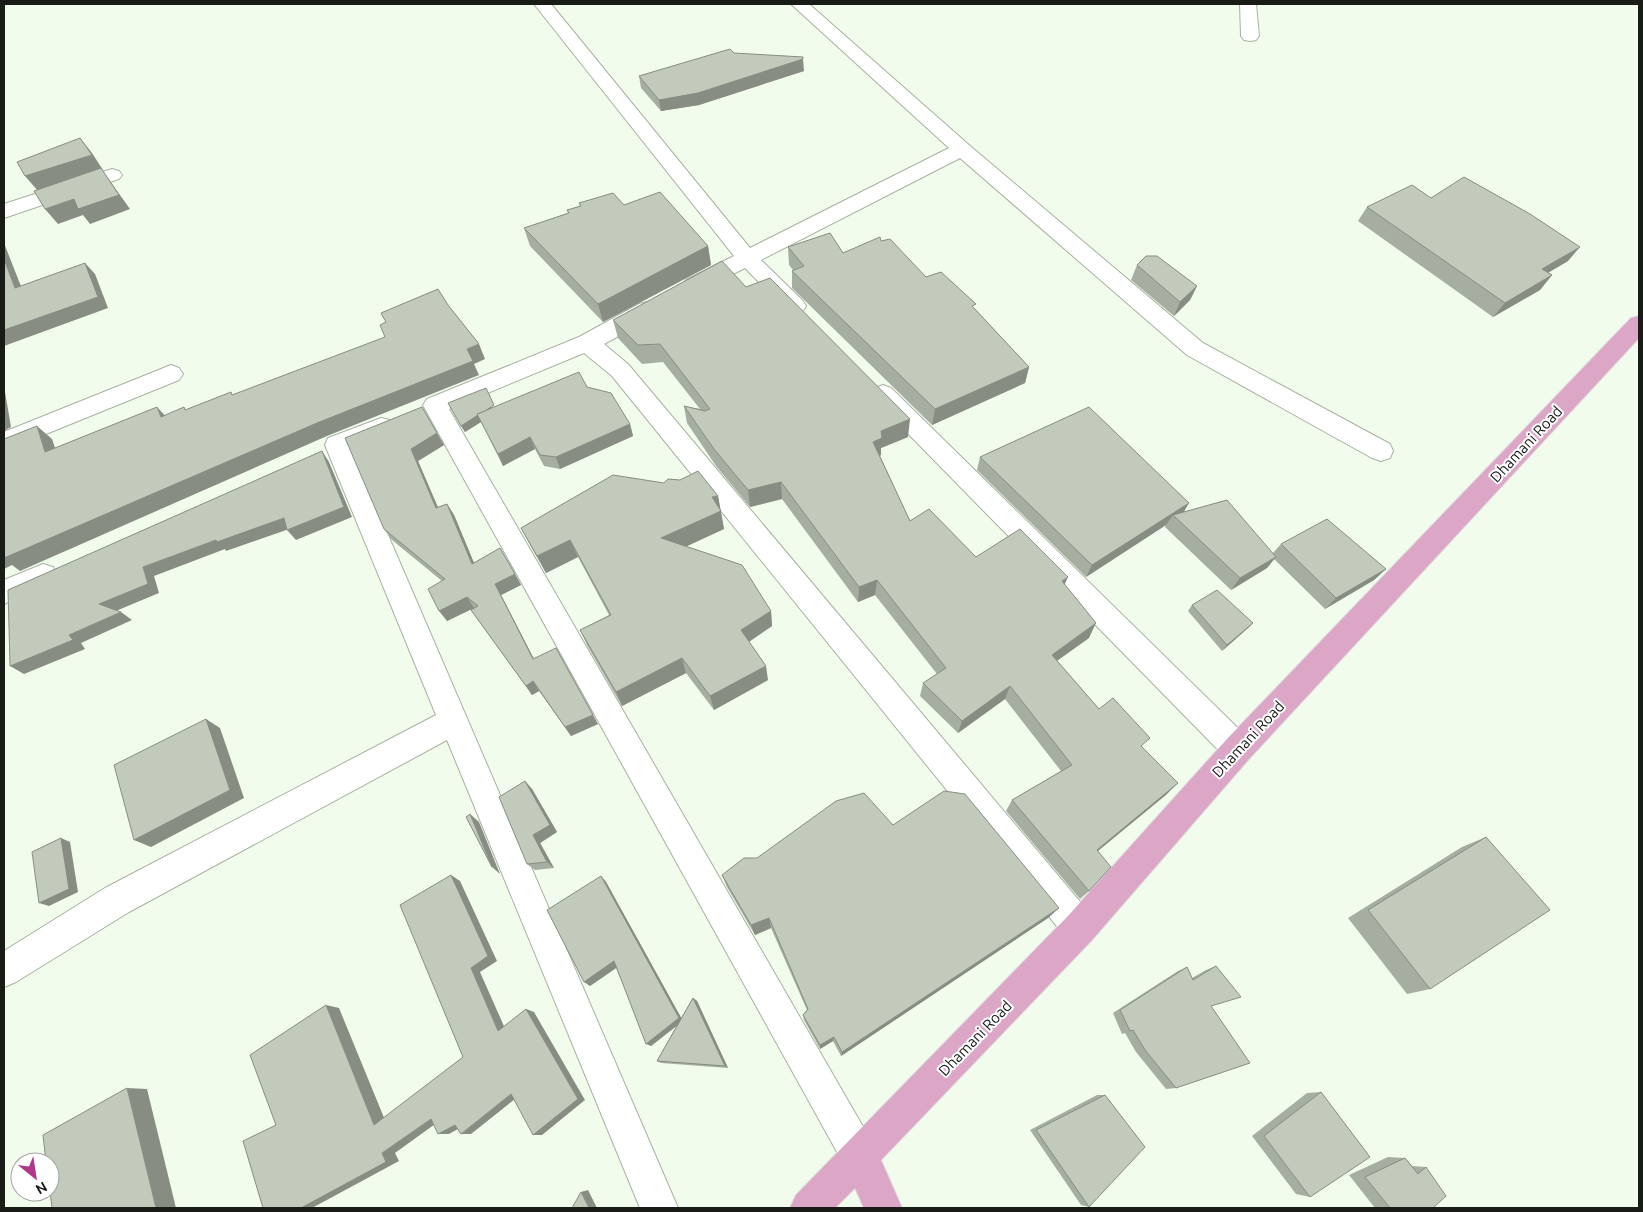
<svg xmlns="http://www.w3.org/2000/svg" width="1643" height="1212" font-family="Ubuntu,sans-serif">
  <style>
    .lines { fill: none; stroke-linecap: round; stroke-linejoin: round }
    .minor-casing { stroke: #a8b1a2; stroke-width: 2 }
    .major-casing { stroke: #dfdfde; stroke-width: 2 }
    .minor { fill: #fff; fill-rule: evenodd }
    .major { fill: #dca7c7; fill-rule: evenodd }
    .wall { fill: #a6aea1 }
    .shaded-wall { fill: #878d83 }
    .building { fill: #c1cabb; stroke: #878d83 }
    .labels { text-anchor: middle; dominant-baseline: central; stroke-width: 4; stroke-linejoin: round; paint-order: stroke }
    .street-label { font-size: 15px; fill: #181b16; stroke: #fff }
  </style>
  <rect width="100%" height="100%" fill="#f2fcec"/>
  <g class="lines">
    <g class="minor-casing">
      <g id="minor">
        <path d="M 534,4 L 551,4 L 750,248 L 949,148 L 791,4 L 809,4 L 969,145 L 1203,343 L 1390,444 L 1393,451 L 1390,458 L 1381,461 L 1372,458 L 1187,355 L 960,158 L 761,260 L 803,301 L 806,306 L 803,311 L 795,314 L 787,311 L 745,268 L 702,290 L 694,293 L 686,290 L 683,285 L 686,280 L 734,256 Z"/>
        <path d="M 1240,4 L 1256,4 L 1259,36 L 1256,40 L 1250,41 L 1244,40 L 1241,36 Z"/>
        <path d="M 112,169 L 119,171 L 122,175 L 119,179 L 4,218 L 4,204 Z"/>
        <path d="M 647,302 L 655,304 L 658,310 L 655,316 L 604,344 L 628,364 L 1092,916 L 1097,928 L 1092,940 L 1080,945 L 1068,940 L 612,376 L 584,353 L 449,409 L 873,1144 L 879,1157 L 873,1170 L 860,1176 L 847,1170 L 423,405 L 427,399 L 579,337 L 639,304 Z"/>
        <path d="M 171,365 L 179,368 L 183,374 L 179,380 L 4,451 L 4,432 Z"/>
        <path d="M 883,385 L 891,388 L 1249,739 L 1253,749 L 1249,759 L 1238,763 L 1227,759 L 875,400 L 871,394 L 875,388 Z"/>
        <path d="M 381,418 L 390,420 L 393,427 L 390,434 L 351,449 L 678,1208 L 640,1208 L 447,740 L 129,912 L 16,982 L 4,987 L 4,951 L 105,888 L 436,715 L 325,445 L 328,438 Z"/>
        <path d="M 43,564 L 53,567 L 56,575 L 53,583 L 4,604 L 4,580 Z"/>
      </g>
    </g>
    <g class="major-casing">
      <path id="major" d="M 1639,316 L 1639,338 L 1249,759 L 1092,940 L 881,1160 L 902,1208 L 864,1208 L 855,1188 L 835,1208 L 790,1208 L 796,1195 L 1068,916 L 1227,739 L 1631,318 Z"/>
    </g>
    <use href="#minor" class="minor"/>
    <use href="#major" class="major"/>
  </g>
  <g class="wall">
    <path d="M 734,53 L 804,71 L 699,105 L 661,111 L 641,88 L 639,76 Z"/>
    <path d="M 1431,198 L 1568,261 L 1548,273 L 1552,275 L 1540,290 L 1493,317 L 1358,221 L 1367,207 Z"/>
    <path d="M 579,203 L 624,205 L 708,246 L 711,265 L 603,322 L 530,246 L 524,228 L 568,213 L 567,210 L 580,206 Z"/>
    <path d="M 881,241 L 926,277 L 975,309 L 1029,367 L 1025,383 L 932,425 L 792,288 L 792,271 L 793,270 L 789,265 L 788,247 L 843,253 Z"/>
    <path d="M 1137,265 L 1197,286 L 1190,300 L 1174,316 L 1131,280 Z"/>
    <path d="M 746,287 L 908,437 L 881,448 L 881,455 L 880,456 L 910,521 L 976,557 L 1065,585 L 1089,638 L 1057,661 L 1099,709 L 1142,747 L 1167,794 L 1098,851 L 1089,891 L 1080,899 L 1006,811 L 1012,800 L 1061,771 L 1005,699 L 958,733 L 920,696 L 923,683 L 937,674 L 875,595 L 858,602 L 782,499 L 750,507 L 716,466 L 687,423 L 684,406 L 700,409 L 663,362 L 642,364 L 618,338 L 613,320 Z"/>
    <path d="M 587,387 L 630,424 L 633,436 L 560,469 L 544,466 L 535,449 L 503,466 L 481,422 L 465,432 L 452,410 L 495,407 Z"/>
    <path d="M 422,407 L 444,445 L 418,461 L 438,507 L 447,504 L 454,515 L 474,563 L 500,548 L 521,585 L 501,595 L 534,659 L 598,724 L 571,736 L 539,691 L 532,695 L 471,610 L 474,608 L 447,621 L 442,581 L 392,540 L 384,529 Z"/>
    <path d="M 980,457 L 1184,511 L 1273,553 L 1281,544 L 1386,569 L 1374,580 L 1325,609 L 1274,559 L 1267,568 L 1231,590 L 1165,527 L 1166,525 L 1086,577 L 977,470 Z"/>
    <path d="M 718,496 L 724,529 L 685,546 L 771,611 L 772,626 L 749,642 L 768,680 L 714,710 L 686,673 L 622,706 L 587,645 L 580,630 L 609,615 L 578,557 L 546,573 L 530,545 L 521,528 Z"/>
    <path d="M 1192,605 L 1253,623 L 1248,628 L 1222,651 L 1188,611 Z"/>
    <path d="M 525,781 L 532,789 L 557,832 L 540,843 L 554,868 L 535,870 L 527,864 Z"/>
    <path d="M 893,825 L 1059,908 L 1048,918 L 841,1056 L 833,1041 L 820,1049 L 804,1020 L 803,1015 L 807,1010 L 771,928 L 755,935 L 727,887 L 722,875 L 757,858 Z"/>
    <path d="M 1486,837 L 1430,989 L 1407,994 L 1348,918 L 1462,847 Z"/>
    <path d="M 601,876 L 606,882 L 681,1018 L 693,998 L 697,1001 L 728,1068 L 661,1063 L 657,1061 L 677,1025 L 651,1046 L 616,968 L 590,986 Z"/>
    <path d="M 1216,966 L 1211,1006 L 1176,1088 L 1166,1089 L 1136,1052 L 1125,1033 L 1122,1034 L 1113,1013 L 1178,971 L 1187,967 L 1192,978 L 1206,970 Z"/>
    <path d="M 1321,1092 L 1310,1197 L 1296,1194 L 1252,1136 L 1307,1093 Z"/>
    <path d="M 1097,1095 L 1105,1095 L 1089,1207 L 1081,1205 L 1030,1130 Z"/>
    <path d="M 1388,1157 L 1405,1158 L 1412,1166 L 1426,1167 L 1433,1208 L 1375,1208 L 1349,1175 Z"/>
  </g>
  <g class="shaded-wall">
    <path d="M 803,59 L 804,71 L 699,105 L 661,111 L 659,100 Z"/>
    <path d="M 80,138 L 92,153 L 103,170 L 102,170 L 130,209 L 90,224 L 83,215 L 58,224 L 45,209 L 74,199 L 119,195 L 38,191 L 25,176 Z"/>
    <path d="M 4,243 L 26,299 L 15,288 L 4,259 Z"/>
    <path d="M 708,246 L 711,265 L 603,322 L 598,304 Z"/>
    <path d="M 1580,247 L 1568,261 L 1530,283 L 1542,269 Z"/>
    <path d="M 85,263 L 95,274 L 108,308 L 4,346 L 4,330 Z"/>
    <path d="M 1552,275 L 1540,290 L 1493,317 L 1505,303 Z"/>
    <path d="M 1197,286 L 1190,300 L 1174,316 L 1180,302 Z"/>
    <path d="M 479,344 L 485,359 L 474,364 L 479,375 L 327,436 L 20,571 L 12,565 L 4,569 L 4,551 Z"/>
    <path d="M 1029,367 L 1025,383 L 932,425 L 935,409 Z"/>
    <path d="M 4,386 L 11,427 L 4,431 Z"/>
    <path d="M 157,407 L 170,421 L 161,417 Z"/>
    <path d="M 478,415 L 481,422 L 465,432 L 461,426 Z"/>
    <path d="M 910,419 L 908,437 L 881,448 L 881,455 L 872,459 L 873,442 L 881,431 Z"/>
    <path d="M 630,424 L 633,436 L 560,469 L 556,457 Z"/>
    <path d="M 37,426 L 52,439 L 61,465 L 45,452 Z"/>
    <path d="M 437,433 L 444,445 L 418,461 L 443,520 L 436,508 L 411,449 Z"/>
    <path d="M 530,437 L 535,449 L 503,466 L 498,454 Z"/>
    <path d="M 322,451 L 329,462 L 352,517 L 296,540 L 287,530 Z"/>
    <path d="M 781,482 L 782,499 L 750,507 L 748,490 Z"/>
    <path d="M 718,496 L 724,529 L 666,556 L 661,538 L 712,497 Z"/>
    <path d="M 1189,503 L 1182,515 L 1173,515 L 1166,525 L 1086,577 L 1092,565 Z"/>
    <path d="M 447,504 L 454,515 L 479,575 L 472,564 Z"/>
    <path d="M 284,518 L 292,528 L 226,551 L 225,549 L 154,576 L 159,593 L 111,613 L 99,604 L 143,567 L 216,540 Z"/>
    <path d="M 570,540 L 578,557 L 546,573 L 537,556 Z"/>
    <path d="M 1276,557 L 1267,568 L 1231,590 L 1240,578 Z"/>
    <path d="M 1386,569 L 1374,580 L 1325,609 L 1336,598 Z"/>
    <path d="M 515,574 L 521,585 L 501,595 L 539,669 L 533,659 L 495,584 Z"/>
    <path d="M 1068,577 L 1061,593 L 1062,581 Z"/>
    <path d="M 877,580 L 875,595 L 858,602 L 859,587 Z"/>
    <path d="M 467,597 L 474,608 L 447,621 L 439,611 Z"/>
    <path d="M 771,611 L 772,626 L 744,645 L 741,630 Z"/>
    <path d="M 121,612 L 132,620 L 81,643 L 85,649 L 24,674 L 10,666 L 69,635 Z"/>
    <path d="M 1096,623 L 1089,638 L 1045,669 L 1052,655 Z"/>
    <path d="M 1253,623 L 1248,628 L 1222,651 L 1227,645 Z"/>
    <path d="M 556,648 L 598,724 L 571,736 L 565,727 Z"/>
    <path d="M 682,658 L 686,673 L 622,706 L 616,692 Z"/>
    <path d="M 766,666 L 768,680 L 714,710 L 710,696 Z"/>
    <path d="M 533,681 L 539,691 L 532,695 L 526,686 Z"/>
    <path d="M 1010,686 L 1005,699 L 958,733 L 962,721 Z"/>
    <path d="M 206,719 L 220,728 L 244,798 L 151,847 L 134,840 Z"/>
    <path d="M 525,781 L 532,789 L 557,832 L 540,843 L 554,868 L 547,862 L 533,835 Z"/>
    <path d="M 1178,783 L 1167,794 L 1088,859 L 1097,850 Z"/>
    <path d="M 470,814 L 479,822 L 500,874 L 492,867 Z"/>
    <path d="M 61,838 L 70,842 L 78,892 L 49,906 L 39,903 Z"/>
    <path d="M 451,875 L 460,881 L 497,961 L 480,972 L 507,1033 L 498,1031 L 471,968 Z"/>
    <path d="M 601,876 L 606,882 L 683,1021 L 651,1046 L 646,1044 Z"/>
    <path d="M 1059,908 L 1048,918 L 841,1056 L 842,1052 Z"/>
    <path d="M 769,918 L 771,928 L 755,935 L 751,925 Z"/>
    <path d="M 614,961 L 619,966 L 590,986 L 584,982 Z"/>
    <path d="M 693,998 L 697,1001 L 728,1068 L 725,1066 Z"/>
    <path d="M 326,1005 L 339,1008 L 387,1125 L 374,1125 Z"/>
    <path d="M 526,1009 L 534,1012 L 585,1100 L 542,1135 L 533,1135 Z"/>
    <path d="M 834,1037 L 833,1041 L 820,1049 L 820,1045 Z"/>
    <path d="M 127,1088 L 147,1089 L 176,1208 L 156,1208 Z"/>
    <path d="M 511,1094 L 520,1095 L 471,1134 L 461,1134 Z"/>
    <path d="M 431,1119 L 442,1119 L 395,1153 L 399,1161 L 312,1208 L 301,1208 L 382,1153 Z"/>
    <path d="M 455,1125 L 465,1125 L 449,1134 L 438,1134 Z"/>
    <path d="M 588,1190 L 597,1208 L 589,1208 L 581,1192 Z"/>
  </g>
  <g class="building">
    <path d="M 730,49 L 734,53 L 803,57 L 803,59 L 698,93 L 659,100 L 639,76 Z"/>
    <path d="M 80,138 L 92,155 L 25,176 L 17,162 Z"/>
    <path d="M 101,168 L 119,195 L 78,209 L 74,199 L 45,209 L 34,191 Z"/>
    <path d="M 1464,177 L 1530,214 L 1580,247 L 1542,269 L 1552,275 L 1505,303 L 1367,207 L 1412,185 L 1431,198 Z"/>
    <path d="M 660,192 L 708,246 L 598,304 L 524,228 L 569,213 L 567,210 L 581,206 L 579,203 L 613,193 L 624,205 Z"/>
    <path d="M 830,233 L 843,253 L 880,237 L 881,241 L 890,239 L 926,277 L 941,272 L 976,304 L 972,306 L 1029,367 L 935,409 L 792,271 L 804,266 L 788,247 Z"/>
    <path d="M 1146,256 L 1157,256 L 1197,286 L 1180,302 L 1137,265 Z"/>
    <path d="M 4,259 L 15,288 L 85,263 L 98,297 L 4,330 Z"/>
    <path d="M 722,261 L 746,287 L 770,278 L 910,419 L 881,431 L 882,438 L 873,442 L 910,521 L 929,509 L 976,557 L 1020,529 L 1068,577 L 1062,581 L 1096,623 L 1052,655 L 1099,709 L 1113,698 L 1150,738 L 1141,746 L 1178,783 L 1097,850 L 1111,867 L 1089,891 L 1012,800 L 1072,765 L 1010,686 L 962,721 L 923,683 L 946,668 L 877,580 L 859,587 L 781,482 L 748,490 L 714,449 L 684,406 L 705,411 L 710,409 L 660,344 L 638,345 L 613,320 Z"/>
    <path d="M 438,289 L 448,305 L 479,344 L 467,349 L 473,361 L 317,423 L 4,558 L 4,439 L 37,426 L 45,452 L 157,407 L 161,417 L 184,407 L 185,410 L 231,392 L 232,395 L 385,337 L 380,325 L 386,322 L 381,313 Z"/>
    <path d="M 579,372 L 587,387 L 611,393 L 630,424 L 556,457 L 540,455 L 530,437 L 498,454 L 477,414 Z"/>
    <path d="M 486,388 L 494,405 L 485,411 L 477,414 L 478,415 L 461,426 L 448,403 Z"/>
    <path d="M 422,407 L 437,433 L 411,449 L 436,508 L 447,504 L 472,564 L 500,548 L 515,574 L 495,584 L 533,659 L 556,648 L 593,715 L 565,727 L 533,681 L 526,686 L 471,610 L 478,606 L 467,597 L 439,611 L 428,589 L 445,579 L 384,529 L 345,438 Z"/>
    <path d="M 1089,407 L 1189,503 L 1092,565 L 980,457 Z"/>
    <path d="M 322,451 L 344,507 L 287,530 L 284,518 L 217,542 L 216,540 L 143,567 L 148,584 L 99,604 L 121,612 L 69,635 L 73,640 L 10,666 L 8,590 Z"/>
    <path d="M 698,471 L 718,496 L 712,497 L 721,511 L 661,538 L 742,565 L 771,611 L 741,630 L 766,666 L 710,696 L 682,658 L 616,692 L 580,630 L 611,615 L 570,540 L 537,556 L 521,528 L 613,475 L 664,483 L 668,479 L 680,480 Z"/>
    <path d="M 1227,500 L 1276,557 L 1240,578 L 1173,515 Z"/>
    <path d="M 1327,519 L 1386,569 L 1336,598 L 1281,544 Z"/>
    <path d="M 1217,590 L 1253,623 L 1227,645 L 1192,605 Z"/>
    <path d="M 206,719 L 230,790 L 134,840 L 114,765 Z"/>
    <path d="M 525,781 L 550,825 L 533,835 L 547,862 L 527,864 L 499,797 Z"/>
    <path d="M 944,791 L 965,794 L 1059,908 L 842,1052 L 834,1037 L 820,1045 L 803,1015 L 808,1009 L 769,918 L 751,925 L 722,875 L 744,858 L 757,858 L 836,801 L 864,793 L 893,825 Z"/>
    <path d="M 470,814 L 492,867 L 466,817 Z"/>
    <path d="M 1486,837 L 1550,910 L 1430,989 L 1368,910 Z"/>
    <path d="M 61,838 L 69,889 L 39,903 L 32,852 Z"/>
    <path d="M 451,875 L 488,956 L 471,968 L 498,1031 L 526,1009 L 578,1099 L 533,1135 L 511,1094 L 461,1134 L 455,1125 L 438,1134 L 431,1119 L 382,1153 L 386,1162 L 301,1208 L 263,1208 L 243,1141 L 276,1125 L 250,1055 L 326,1005 L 374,1125 L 463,1057 L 400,905 Z"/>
    <path d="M 601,876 L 679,1018 L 646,1044 L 614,961 L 584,982 L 547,910 Z"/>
    <path d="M 1216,966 L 1241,997 L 1211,1006 L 1250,1063 L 1176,1088 L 1145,1050 L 1133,1030 L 1130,1031 L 1120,1010 L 1187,967 L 1193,980 Z"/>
    <path d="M 693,998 L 725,1066 L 657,1061 Z"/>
    <path d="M 127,1088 L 156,1208 L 52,1208 L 50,1191 L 50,1162 L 46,1162 L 43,1135 Z"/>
    <path d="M 1321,1092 L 1370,1157 L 1310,1197 L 1264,1136 Z"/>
    <path d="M 1105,1095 L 1145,1147 L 1089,1207 L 1036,1130 Z"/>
    <path d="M 1405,1158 L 1418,1174 L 1426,1167 L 1446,1196 L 1433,1208 L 1390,1208 L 1365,1177 Z"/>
    <path d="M 581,1192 L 589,1208 L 572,1208 Z"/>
  </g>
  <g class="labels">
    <g class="street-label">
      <text transform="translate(1526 444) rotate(-47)">Dhamani Road</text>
      <text transform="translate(1248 739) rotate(-47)">Dhamani Road</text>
      <text transform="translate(975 1038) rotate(-46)">Dhamani Road</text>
    </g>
  </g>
  <rect width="1643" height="1212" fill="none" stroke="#181b16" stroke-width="10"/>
  <g transform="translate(35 1177) rotate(150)"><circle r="24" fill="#ffffff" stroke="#a3a4a2"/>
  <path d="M0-4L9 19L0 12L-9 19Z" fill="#b13789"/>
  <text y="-8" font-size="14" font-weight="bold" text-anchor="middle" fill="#181b16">N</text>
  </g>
</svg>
